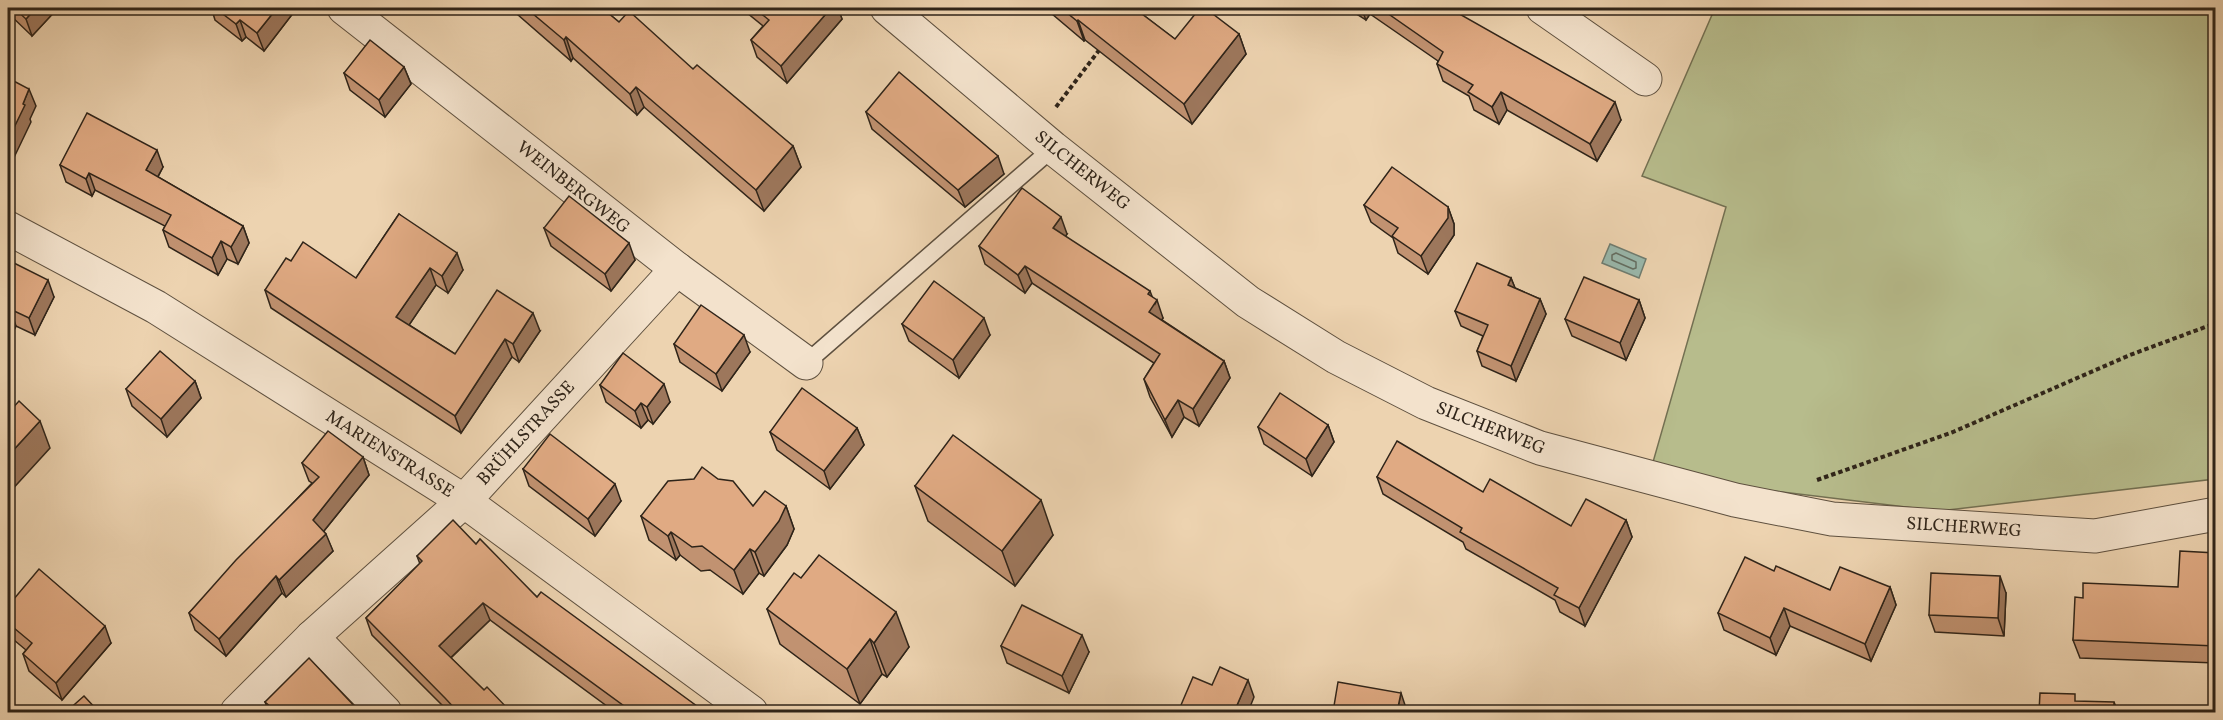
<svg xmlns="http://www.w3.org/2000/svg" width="2223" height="720" font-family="Vollkorn,serif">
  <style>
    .green { fill: #b7bc8c; stroke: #737052; stroke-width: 1.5 }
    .water { fill: #99b8ac; stroke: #6f7d71; stroke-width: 1.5 }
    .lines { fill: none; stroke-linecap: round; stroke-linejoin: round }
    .shore { stroke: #646e62; stroke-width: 1.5 }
    .lane-casing { stroke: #5e503f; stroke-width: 19 }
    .street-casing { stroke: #5e503f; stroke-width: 35 }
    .path { stroke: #2f2419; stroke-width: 4; stroke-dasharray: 4.5 3; stroke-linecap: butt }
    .lane { stroke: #f3e2cc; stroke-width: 16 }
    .street { stroke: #f3e2cc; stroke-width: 33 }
    .wall { fill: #c19271; stroke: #2f2419; stroke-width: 1.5 }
    .shaded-wall { fill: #9d775c; stroke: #2f2419; stroke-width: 1.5 }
    .building { fill: #e0aa83; stroke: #2f2419; stroke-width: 1.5 }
    .labels { text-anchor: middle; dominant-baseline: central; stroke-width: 4.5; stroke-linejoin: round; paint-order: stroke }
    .street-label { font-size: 18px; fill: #2f2419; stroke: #f3e2cc }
  </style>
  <rect width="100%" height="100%" fill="#edd3b0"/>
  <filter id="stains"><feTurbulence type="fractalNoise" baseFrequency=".00333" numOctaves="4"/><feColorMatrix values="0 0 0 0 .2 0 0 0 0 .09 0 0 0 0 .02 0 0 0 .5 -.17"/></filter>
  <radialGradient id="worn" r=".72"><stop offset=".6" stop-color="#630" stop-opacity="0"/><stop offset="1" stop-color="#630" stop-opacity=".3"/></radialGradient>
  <path class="green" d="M 1715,8 L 2215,8 L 2215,479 L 1939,511 L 1649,476 L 1726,207 L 1642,176 Z"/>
  <path class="water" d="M 1610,244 L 1646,259 L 1639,278 L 1602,263 Z"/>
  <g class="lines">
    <path class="shore" d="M 1616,253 L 1636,262 L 1636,268 L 1633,269 L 1612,260 L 1612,255 Z"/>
    <g class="lane-casing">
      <path id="lane" d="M 806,363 L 1053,148"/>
    </g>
    <g class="street-casing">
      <g id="street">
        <path id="s1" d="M 344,8 L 677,269 L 806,363"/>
        <path id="s2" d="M 887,8 L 1053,148 L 1248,302 L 1336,357 L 1426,403 L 1540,448 L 1735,500 L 1832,519 L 2095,536 L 2216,514"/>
        <path d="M 1543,8 L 1645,79"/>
        <path id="s3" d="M 8,228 L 156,307 L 464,501 L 751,712"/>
        <path d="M 312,637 L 385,712"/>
        <path id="s4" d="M 237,712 L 312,637 L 464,501 L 677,269"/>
      </g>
    </g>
    <g class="path">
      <path d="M 1056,107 L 1100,49"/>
      <path d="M 1817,480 L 1953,432 L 2130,355 L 2216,323"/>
    </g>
    <use href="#lane" class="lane"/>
    <use href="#street" class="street"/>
  </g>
  <g class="wall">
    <path d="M 8,8 L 58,8 L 32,36 L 8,13 Z"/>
    <path d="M 208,8 L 297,8 L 264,51 L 246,37 L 242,41 L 215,20 L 212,10 Z"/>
    <path d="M 503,8 L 602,8 L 619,22 L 693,69 L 793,146 L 801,167 L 764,211 L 644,107 L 637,115 L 573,58 L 571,61 L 510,8 Z"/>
    <path d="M 741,8 L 838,8 L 842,19 L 787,83 L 757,57 L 751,40 L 763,26 Z"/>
    <path d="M 1045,8 L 1134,8 L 1175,39 L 1239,34 L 1246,54 L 1192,124 L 1085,40 L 1084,41 Z"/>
    <path d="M 1347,8 L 1449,8 L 1621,120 L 1597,161 L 1507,110 L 1499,124 L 1474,110 L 1469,96 L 1443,81 L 1437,64 L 1438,61 L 1370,14 L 1366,20 Z"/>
    <path d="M 404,67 L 411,84 L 385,117 L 350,90 L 344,73 Z"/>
    <path d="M 866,112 L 1004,174 L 965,207 L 872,129 Z"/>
    <path d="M 60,165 L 163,167 L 158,177 L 243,226 L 249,243 L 238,264 L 227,259 L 218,275 L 169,247 L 163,230 L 165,226 L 95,190 L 92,196 L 66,182 Z"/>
    <path d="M 1364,205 L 1448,207 L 1454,224 L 1454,235 L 1428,274 L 1398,253 L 1393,238 L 1371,222 Z"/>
    <path d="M 399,214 L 463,270 L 448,293 L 436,285 L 409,325 L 455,354 L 540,331 L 519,362 L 512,357 L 461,433 L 271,308 L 265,290 L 356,278 Z"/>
    <path d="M 544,228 L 635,260 L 611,291 L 551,246 Z"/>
    <path d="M 1067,234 L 1065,237 L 1153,298 L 1163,318 L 1162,320 L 1224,361 L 1230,378 L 1199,426 L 1184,417 L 1172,437 L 1150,397 L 1144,379 L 1154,363 L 1032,283 L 1025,293 L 985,264 L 979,246 Z"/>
    <path d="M 8,260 L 54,297 L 35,335 L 16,326 L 11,336 L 8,334 Z"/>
    <path d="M 1511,278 L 1515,288 L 1540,299 L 1546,314 L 1516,381 L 1482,366 L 1477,351 L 1483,336 L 1461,326 L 1455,311 Z"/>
    <path d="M 1639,300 L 1645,318 L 1626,360 L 1572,336 L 1565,319 Z"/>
    <path d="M 902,324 L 990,335 L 959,378 L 909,341 Z"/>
    <path d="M 674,344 L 750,352 L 722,391 L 680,362 Z"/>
    <path d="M 195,381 L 201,398 L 167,437 L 132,406 L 126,389 Z"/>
    <path d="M 600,385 L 670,402 L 653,424 L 648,420 L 641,428 L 606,402 Z"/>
    <path d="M 1328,425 L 1334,442 L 1312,476 L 1264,444 L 1258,427 Z"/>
    <path d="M 857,428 L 864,445 L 830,489 L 777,450 L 770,432 Z"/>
    <path d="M 363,457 L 369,475 L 324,531 L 333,551 L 286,597 L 282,593 L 226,656 L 195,630 L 189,613 L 312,483 L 309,481 L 302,463 Z"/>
    <path d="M 523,469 L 621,501 L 595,536 L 529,486 Z"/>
    <path d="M 1377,477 L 1483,492 L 1571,526 L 1626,520 L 1632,537 L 1585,626 L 1560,612 L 1555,600 L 1466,549 L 1463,542 L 1383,494 Z"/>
    <path d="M 915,486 L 1053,535 L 1015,586 L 928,521 Z"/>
    <path d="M 753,506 L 786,506 L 794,529 L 787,545 L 764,576 L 759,573 L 743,594 L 710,570 L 701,571 L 680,555 L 676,560 L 649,540 L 641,516 Z"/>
    <path d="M 476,544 L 537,597 L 705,712 L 615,712 L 490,620 L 451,658 L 484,690 L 511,712 L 449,712 L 372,635 L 366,618 L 420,564 L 417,556 Z"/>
    <path d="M 2216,553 L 2216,663 L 2080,658 L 2073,640 L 2083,598 L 2178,587 Z"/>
    <path d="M 1774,571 L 1830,590 L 1890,587 L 1896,605 L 1871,661 L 1790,626 L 1776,655 L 1724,630 L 1718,613 Z"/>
    <path d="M 801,578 L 909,647 L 887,677 L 882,674 L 860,704 L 780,644 L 767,609 Z"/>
    <path d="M 2006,593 L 2004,636 L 1935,632 L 1929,615 Z"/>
    <path d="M 8,606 L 111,643 L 62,700 L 29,671 L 23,654 L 26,650 L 8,635 Z"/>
    <path d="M 1001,646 L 1089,652 L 1069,693 L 1007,663 Z"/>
    <path d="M 265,702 L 360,712 L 269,712 Z"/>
  </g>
  <g class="shaded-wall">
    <path d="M 36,8 L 58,8 L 32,36 L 26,19 Z"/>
    <path d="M 277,8 L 297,8 L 264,51 L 257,33 Z"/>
    <path d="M 831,8 L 838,8 L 842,19 L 787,83 L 781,66 Z"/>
    <path d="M 1361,8 L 1368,8 L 1370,14 L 1366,20 Z"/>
    <path d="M 240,20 L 246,37 L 242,41 L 236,24 Z"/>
    <path d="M 1078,20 L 1085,40 L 1084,41 L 1077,21 Z"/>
    <path d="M 1239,34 L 1246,54 L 1192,124 L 1184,104 Z"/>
    <path d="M 566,37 L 573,58 L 571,61 L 564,40 Z"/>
    <path d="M 404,67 L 411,84 L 385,117 L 379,100 Z"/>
    <path d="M 636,87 L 644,107 L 637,115 L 630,94 Z"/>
    <path d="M 29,89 L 36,106 L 30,119 L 31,122 L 8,170 L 8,140 Z"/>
    <path d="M 1501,92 L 1507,110 L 1499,124 L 1492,107 Z"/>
    <path d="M 1615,102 L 1621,120 L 1597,161 L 1590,144 Z"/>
    <path d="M 793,146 L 801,167 L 764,211 L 756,190 Z"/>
    <path d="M 157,150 L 163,167 L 152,187 L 146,170 Z"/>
    <path d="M 998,156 L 1004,174 L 965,207 L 958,190 Z"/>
    <path d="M 89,173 L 95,190 L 92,196 L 86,179 Z"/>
    <path d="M 1448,207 L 1454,224 L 1454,235 L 1428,274 L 1421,256 Z"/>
    <path d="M 1061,217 L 1067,234 L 1059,246 L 1053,228 Z"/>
    <path d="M 243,226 L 249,243 L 238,264 L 231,247 Z"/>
    <path d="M 221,241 L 227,259 L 218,275 L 212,258 Z"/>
    <path d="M 629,243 L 635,260 L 611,291 L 605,274 Z"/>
    <path d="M 457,253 L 463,270 L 448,293 L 442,276 Z"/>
    <path d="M 1025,266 L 1032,283 L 1025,293 L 1018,275 Z"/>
    <path d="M 430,268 L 436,285 L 403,334 L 396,317 Z"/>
    <path d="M 1511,278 L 1517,293 L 1508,285 Z"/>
    <path d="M 48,280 L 54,297 L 35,335 L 29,318 Z"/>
    <path d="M 1150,291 L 1155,304 L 1157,300 L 1163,318 L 1155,329 L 1149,312 L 1148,294 Z"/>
    <path d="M 1540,299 L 1546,314 L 1516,381 L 1511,366 Z"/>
    <path d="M 1639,300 L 1645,318 L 1626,360 L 1620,343 Z"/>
    <path d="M 10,309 L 16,326 L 11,336 L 8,326 L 8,313 Z"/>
    <path d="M 533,313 L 540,331 L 519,362 L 513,344 Z"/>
    <path d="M 984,318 L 990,335 L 959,378 L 953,360 Z"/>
    <path d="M 744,335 L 750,352 L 722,391 L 716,374 Z"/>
    <path d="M 505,339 L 512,357 L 461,433 L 455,416 Z"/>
    <path d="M 1224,361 L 1230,378 L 1199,426 L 1193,409 Z"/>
    <path d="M 195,381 L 201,398 L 167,437 L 161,419 Z"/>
    <path d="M 664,384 L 670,402 L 653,424 L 647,407 Z"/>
    <path d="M 1178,400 L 1184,417 L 1172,437 L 1165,420 Z"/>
    <path d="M 641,403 L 648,420 L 641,428 L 635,411 Z"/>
    <path d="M 40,421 L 50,448 L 8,494 L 8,456 Z"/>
    <path d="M 1328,425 L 1334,442 L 1312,476 L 1306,459 Z"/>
    <path d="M 857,428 L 864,445 L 830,489 L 824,471 Z"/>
    <path d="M 363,457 L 369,475 L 319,537 L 313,520 Z"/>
    <path d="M 615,484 L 621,501 L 595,536 L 588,519 Z"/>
    <path d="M 1041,500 L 1053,535 L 1015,586 L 1002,551 Z"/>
    <path d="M 786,506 L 794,529 L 787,545 L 764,576 L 755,552 Z"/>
    <path d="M 1626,520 L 1632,537 L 1585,626 L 1579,608 Z"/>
    <path d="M 671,532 L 680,555 L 676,560 L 668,536 Z"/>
    <path d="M 326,534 L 333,551 L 286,597 L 279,580 Z"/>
    <path d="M 750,549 L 759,573 L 743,594 L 734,570 Z"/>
    <path d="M 276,576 L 282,593 L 226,656 L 219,639 Z"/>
    <path d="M 2000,576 L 2006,593 L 2004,636 L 1998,618 Z"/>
    <path d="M 1890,587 L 1896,605 L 1871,661 L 1865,644 Z"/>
    <path d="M 483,603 L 490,620 L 445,663 L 439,646 Z"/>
    <path d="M 1784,608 L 1790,626 L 1776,655 L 1770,638 Z"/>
    <path d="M 896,612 L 909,647 L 887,677 L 874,643 Z"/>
    <path d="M 105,626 L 111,643 L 62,700 L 56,683 Z"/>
    <path d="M 1082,635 L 1089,652 L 1069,693 L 1062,676 Z"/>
    <path d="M 870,639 L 882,674 L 860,704 L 847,669 Z"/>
    <path d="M 1248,680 L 1254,697 L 1248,712 L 1234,712 Z"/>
    <path d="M 1401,693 L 1407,711 L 1407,712 L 1397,712 Z"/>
    <path d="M 2114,702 L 2118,712 L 2114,712 Z"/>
  </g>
  <g class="building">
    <path d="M 14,8 L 36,8 L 26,19 Z"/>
    <path d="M 215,8 L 277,8 L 257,33 L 240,20 L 236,24 Z"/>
    <path d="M 526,8 L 602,8 L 619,22 L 629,11 L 693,69 L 697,65 L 793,146 L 756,190 L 636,87 L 630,94 L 566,37 L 564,40 Z"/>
    <path d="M 754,8 L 831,8 L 781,66 L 751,40 L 769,20 Z"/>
    <path d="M 1061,8 L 1134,8 L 1175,39 L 1200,8 L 1205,8 L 1239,34 L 1184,104 L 1078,20 L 1077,21 Z"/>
    <path d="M 1380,8 L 1449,8 L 1615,102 L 1590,144 L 1501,92 L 1492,107 L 1468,92 L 1473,85 L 1437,64 L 1443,52 Z"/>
    <path d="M 370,40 L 404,67 L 379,100 L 344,73 Z"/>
    <path d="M 899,72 L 998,156 L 958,190 L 866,112 Z"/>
    <path d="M 8,78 L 29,89 L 23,104 L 25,105 L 8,140 Z"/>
    <path d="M 87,113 L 157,150 L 146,170 L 243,226 L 231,247 L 221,241 L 212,258 L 163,230 L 171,215 L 89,173 L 86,179 L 60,165 Z"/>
    <path d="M 1392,167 L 1448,207 L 1448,218 L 1421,256 L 1392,236 L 1398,228 L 1364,205 Z"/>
    <path d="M 1022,188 L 1061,217 L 1053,228 L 1150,291 L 1148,294 L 1157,300 L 1149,312 L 1224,361 L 1193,409 L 1178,400 L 1165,420 L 1144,379 L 1160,354 L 1025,266 L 1018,275 L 979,246 Z"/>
    <path d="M 569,196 L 629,243 L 605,274 L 544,228 Z"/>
    <path d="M 399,214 L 457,253 L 442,276 L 430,268 L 396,317 L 455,354 L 497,290 L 533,313 L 513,344 L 505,339 L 455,416 L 265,290 L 286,258 L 291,261 L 303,242 L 356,278 Z"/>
    <path d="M 8,260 L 48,280 L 29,318 L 10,309 L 8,313 Z"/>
    <path d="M 1477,263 L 1511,278 L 1508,285 L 1540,299 L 1511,366 L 1477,351 L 1488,325 L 1455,311 Z"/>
    <path d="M 1584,277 L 1639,300 L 1620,343 L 1565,319 Z"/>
    <path d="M 934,281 L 984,318 L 953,360 L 902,324 Z"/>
    <path d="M 701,305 L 744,335 L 716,374 L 674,344 Z"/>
    <path d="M 160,351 L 195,381 L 161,419 L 126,389 Z"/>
    <path d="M 623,353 L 664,384 L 647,407 L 641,403 L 635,411 L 600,385 Z"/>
    <path d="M 802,388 L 857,428 L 824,471 L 770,432 Z"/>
    <path d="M 1280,393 L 1328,425 L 1306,459 L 1258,427 Z"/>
    <path d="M 19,401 L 40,421 L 8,456 L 8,407 L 11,410 Z"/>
    <path d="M 328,431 L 363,457 L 313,520 L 326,534 L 279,580 L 276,576 L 219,639 L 189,613 L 236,560 L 319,477 L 302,463 Z"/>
    <path d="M 550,434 L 615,484 L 588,519 L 523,469 Z"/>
    <path d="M 953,435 L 1041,500 L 1002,551 L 915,486 Z"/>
    <path d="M 1397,441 L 1483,492 L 1490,479 L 1571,526 L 1586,499 L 1626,520 L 1579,608 L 1554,595 L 1558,588 L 1460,532 L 1462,528 L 1377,477 Z"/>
    <path d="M 702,467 L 718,479 L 733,481 L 753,506 L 765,491 L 786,506 L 779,521 L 755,552 L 750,549 L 734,570 L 702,546 L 692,547 L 671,532 L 668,536 L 641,516 L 668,481 L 694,479 Z"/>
    <path d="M 453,520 L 476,544 L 480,539 L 537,597 L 541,592 L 705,712 L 620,712 L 624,706 L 483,603 L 439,646 L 484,690 L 487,687 L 511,712 L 458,712 L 445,698 L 366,618 L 422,561 L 417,556 Z"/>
    <path d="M 2180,551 L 2216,553 L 2216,646 L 2073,640 L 2075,597 L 2083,598 L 2083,583 L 2178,587 Z"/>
    <path d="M 819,555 L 896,612 L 874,643 L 870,639 L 847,669 L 767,609 L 794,573 L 801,578 Z"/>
    <path d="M 1745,557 L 1774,571 L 1776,566 L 1830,590 L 1840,567 L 1890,587 L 1865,644 L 1784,608 L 1770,638 L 1718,613 Z"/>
    <path d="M 39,569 L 105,626 L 56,683 L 23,654 L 32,643 L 8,623 L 8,606 Z"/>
    <path d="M 1931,573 L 2000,576 L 1998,618 L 1929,615 Z"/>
    <path d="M 1022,605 L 1082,635 L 1062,676 L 1001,646 Z"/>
    <path d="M 309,658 L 360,712 L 277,712 L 265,702 Z"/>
    <path d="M 1220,667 L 1248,680 L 1234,712 L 1177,712 L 1178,712 L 1193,677 L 1212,685 Z"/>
    <path d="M 1338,682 L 1401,693 L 1397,712 L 1333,712 Z"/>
    <path d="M 2040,693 L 2075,694 L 2075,701 L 2114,702 L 2114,712 L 2039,712 Z"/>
    <path d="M 84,696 L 99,712 L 66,712 Z"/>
    <path d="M 1490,709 L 1508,712 L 1490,712 Z"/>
  </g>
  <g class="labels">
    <g class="street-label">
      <text stroke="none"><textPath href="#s2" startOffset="254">SILCHERWEG</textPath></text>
      <text stroke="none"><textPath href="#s1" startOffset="291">WEINBERGWEG</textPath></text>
      <text stroke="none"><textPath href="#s2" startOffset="740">SILCHERWEG</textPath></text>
      <text stroke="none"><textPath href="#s4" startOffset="402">BRÜHLSTRASSE</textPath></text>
      <text stroke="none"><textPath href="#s3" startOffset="444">MARIENSTRASSE</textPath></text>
      <text stroke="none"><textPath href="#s2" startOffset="1226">SILCHERWEG</textPath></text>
    </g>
  </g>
  <rect width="2223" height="720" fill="none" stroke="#edd3b0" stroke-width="30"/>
  <rect x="9" y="9" width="2205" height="702" fill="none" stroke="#2f2419" stroke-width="3"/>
  <rect x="15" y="15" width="2193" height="690" fill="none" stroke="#2f2419" stroke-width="1.5"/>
  <rect width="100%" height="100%" filter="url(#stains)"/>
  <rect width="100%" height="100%" fill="url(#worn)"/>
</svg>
